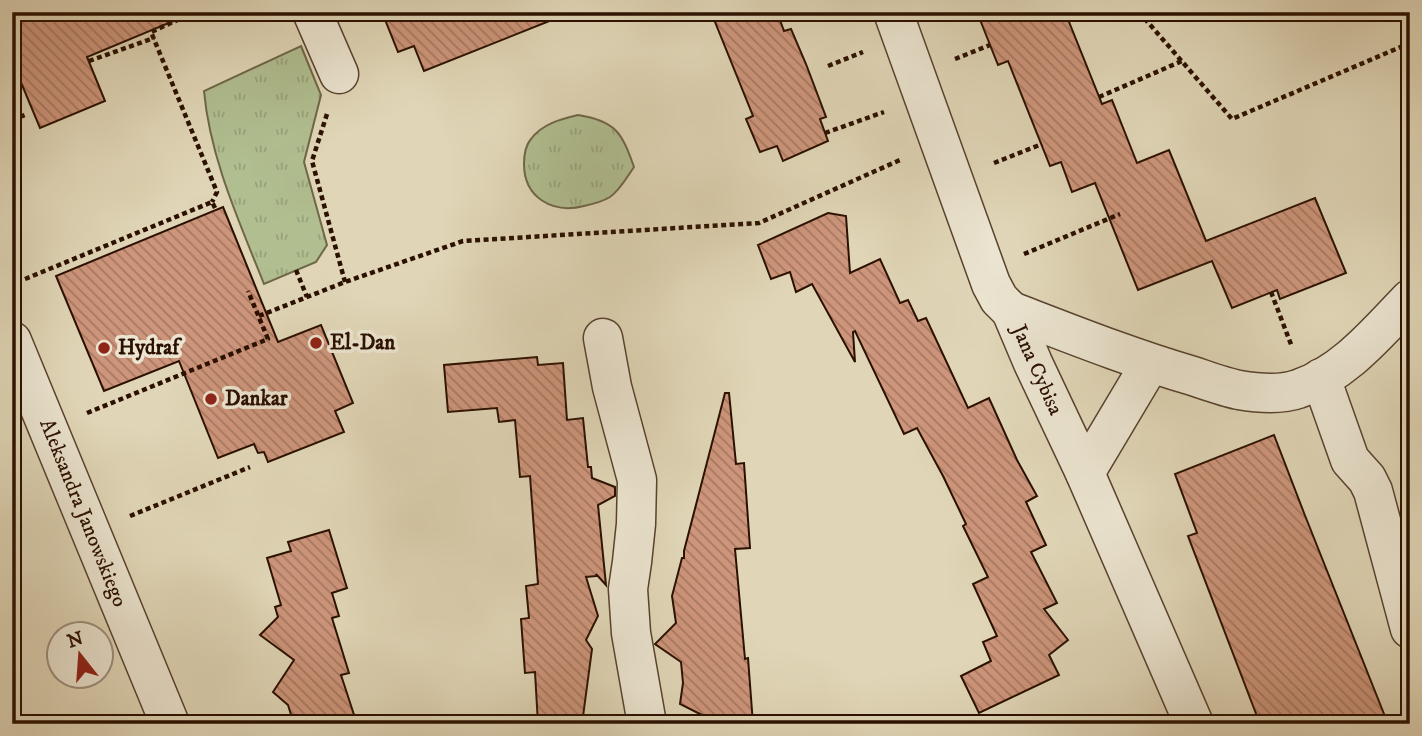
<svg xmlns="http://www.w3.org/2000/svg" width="1422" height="736" font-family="'IM FELL DW Pica',serif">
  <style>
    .grass { fill: url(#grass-tufts); stroke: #6e6748; stroke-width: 2 }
    .building { fill: url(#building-back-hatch); stroke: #2b1000; stroke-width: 2 }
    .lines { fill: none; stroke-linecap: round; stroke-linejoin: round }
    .minor-casing { stroke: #58422e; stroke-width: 41 }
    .path { stroke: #2b1000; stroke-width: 4.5; stroke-dasharray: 5 3.5; stroke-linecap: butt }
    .minor { stroke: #ebe4d0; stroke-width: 38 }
    .poi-dot { fill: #8f2418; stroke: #ebe4d0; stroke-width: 2.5 }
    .labels { text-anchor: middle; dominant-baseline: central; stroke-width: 7; stroke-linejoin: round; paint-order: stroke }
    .poi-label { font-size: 21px; font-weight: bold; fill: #2b1000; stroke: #ebe4d0; text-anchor: start }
    .street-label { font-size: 21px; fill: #2b1000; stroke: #ebe4d0 }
  </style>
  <defs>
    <pattern id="grass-tufts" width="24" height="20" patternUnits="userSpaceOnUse" patternTransform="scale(1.75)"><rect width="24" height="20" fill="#b0be90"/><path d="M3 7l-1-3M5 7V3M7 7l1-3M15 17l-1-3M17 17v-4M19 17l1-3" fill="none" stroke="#98a27a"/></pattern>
    <pattern id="building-back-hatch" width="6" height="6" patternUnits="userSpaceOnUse" patternTransform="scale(1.75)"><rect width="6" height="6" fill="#cd957b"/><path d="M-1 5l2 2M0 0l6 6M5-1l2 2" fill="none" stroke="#a77862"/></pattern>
  </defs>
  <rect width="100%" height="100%" fill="#e0d6b7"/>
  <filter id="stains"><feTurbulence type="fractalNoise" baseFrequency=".00286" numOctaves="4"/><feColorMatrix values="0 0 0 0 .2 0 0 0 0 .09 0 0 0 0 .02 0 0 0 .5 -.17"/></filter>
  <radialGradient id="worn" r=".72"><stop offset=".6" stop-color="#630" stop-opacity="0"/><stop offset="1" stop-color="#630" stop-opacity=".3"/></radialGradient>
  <g class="grass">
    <path d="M 301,46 L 321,95 L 304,162 L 327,245 L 316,262 L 264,284 C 239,221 210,158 204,91 Z"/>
    <path d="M 578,115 C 616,121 622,133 634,167 C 627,177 620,190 610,197 C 602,202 593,204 584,206 C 553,214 524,198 524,164 C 524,155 525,146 531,139 C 542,124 561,119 578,115 Z"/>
  </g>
  <g class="building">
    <path d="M 12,12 L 192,12 L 193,13 L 87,57 L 105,101 L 40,128 L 12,61 Z"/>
    <path d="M 382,12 L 567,12 L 567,14 L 424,71 L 414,46 L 398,52 Z"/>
    <path d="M 711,12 L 777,12 L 784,31 L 791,29 L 806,64 L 826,117 L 820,119 L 828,141 L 783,161 L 777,146 L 760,152 L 746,119 L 753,116 Z"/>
    <path d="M 977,12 L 1065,12 L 1102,104 L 1112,100 L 1137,163 L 1169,150 L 1206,241 L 1315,198 L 1346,273 L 1280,299 L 1277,290 L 1232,308 L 1212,261 L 1138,290 L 1095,183 L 1072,192 L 1061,162 L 1050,166 L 1008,61 L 998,65 Z"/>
    <path d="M 223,207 L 278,342 L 321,325 L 353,403 L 335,411 L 344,432 L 268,462 L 264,452 L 258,453 L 254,444 L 218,458 L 179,361 L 104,391 L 56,276 Z"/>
    <path d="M 828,213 L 846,216 L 850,273 L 880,259 L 900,303 L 908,300 L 918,321 L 926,318 L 968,408 L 989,398 L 1017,460 L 1037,496 L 1026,502 L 1046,545 L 1031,552 L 1057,603 L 1044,609 L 1068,640 L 1049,655 L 1059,675 L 979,713 L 961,676 L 991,661 L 983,642 L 997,636 L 973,584 L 988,577 L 963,526 L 966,524 L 943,476 L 917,428 L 904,434 L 855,331 L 853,332 L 855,362 L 812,284 L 796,292 L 790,272 L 771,279 L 758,245 Z"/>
    <path d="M 537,357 L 538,365 L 563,363 L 567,420 L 583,418 L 588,467 L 591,467 L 592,478 L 615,487 L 615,496 L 598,505 L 606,585 L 596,574 L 597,576 L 586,577 L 598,616 L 586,640 L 592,649 L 582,724 L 538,724 L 535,672 L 525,673 L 521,619 L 529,618 L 526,586 L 538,584 L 530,476 L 520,477 L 515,420 L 499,422 L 497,408 L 448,412 L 444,365 Z"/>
    <path d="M 725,393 L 729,393 L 736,464 L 744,463 L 750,548 L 735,549 L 745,659 L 748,658 L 753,724 L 703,723 L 702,715 L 680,704 L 683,683 L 681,662 L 655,644 L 676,623 L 672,596 L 682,558 L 684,558 L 684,551 Z"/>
    <path d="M 1274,435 L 1304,513 L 1388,724 L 1260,724 L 1188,536 L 1197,533 L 1175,474 Z"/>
    <path d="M 329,530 L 347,588 L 332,593 L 339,616 L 332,618 L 349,673 L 341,675 L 357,724 L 294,724 L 288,705 L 273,692 L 294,660 L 260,635 L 278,617 L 275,607 L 281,605 L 267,558 L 291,551 L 288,542 Z"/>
  </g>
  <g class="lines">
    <g class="minor-casing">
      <g id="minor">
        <path d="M 312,12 L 339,74"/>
        <path d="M 893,12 L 991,284 L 999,299 L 1011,311 L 1033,363 L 1085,473 L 1194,724"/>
        <path d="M 1011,311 C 1071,334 1131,358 1193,376 C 1208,381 1224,387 1239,390 C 1257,393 1281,395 1298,389 C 1344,374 1378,332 1410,299"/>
        <path d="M 603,338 L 612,387 L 637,480 L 636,524 L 632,562 L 628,589 L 631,633 L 647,724"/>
        <path d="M 12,341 L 170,724"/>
        <path d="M 1321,378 L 1350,460 L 1367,479 L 1373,491 L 1410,629"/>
        <path d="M 1085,473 L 1150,364"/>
      </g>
    </g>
    <g class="path">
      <path d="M 195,12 L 151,32 L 217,192 L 212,202"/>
      <path d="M 1139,12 L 1232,119 L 1410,43"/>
      <path d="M 955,59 L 990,45"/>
      <path d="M 89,61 L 154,38"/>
      <path d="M 828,66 L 863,52"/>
      <path d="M 1099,97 L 1182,61"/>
      <path d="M 327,114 L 312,161 L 345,282"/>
      <path d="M 12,120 L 25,115"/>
      <path d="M 825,133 L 884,112"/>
      <path d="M 994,163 L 1042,144"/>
      <path d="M 1024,254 L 1120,214"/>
      <path d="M 296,270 L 307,297"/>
      <path d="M 25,279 L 212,202 L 216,210"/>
      <path d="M 1271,292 L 1292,347"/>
      <path d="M 259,316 L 345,282 L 463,241 L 759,223 L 900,160"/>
      <path d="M 87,413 L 268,339 L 248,291"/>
      <path d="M 130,516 L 250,467"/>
    </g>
    <use href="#minor" class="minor"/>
  </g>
  <g class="poi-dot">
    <circle cx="316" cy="343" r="7"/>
    <circle cx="104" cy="348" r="7"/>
    <circle cx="211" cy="399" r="7"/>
  </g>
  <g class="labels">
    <g class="poi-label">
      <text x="330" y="343">El-Dan</text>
      <text x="118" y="348">Hydraf</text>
      <text x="225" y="399">Dankar</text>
    </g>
    <g class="street-label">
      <text transform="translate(1037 370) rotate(66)">Jana Cybisa</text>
      <text transform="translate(83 513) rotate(68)">Aleksandra Janowskiego</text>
    </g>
  </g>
  <rect width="1422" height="736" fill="none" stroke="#e0d6b7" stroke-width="42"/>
  <rect x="14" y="14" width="1394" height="708" fill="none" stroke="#2b1000" stroke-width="3.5"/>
  <rect x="21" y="21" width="1380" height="694" fill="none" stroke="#2b1000" stroke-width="2"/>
  <g transform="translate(80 655) rotate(343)"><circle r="33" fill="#ebe4d0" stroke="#9e8f7d" stroke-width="2"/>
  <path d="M0-5L12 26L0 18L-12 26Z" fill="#8f2418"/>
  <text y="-10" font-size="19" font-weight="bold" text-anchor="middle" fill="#2b1000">N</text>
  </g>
  <rect width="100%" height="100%" filter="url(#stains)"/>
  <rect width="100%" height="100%" fill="url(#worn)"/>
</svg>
